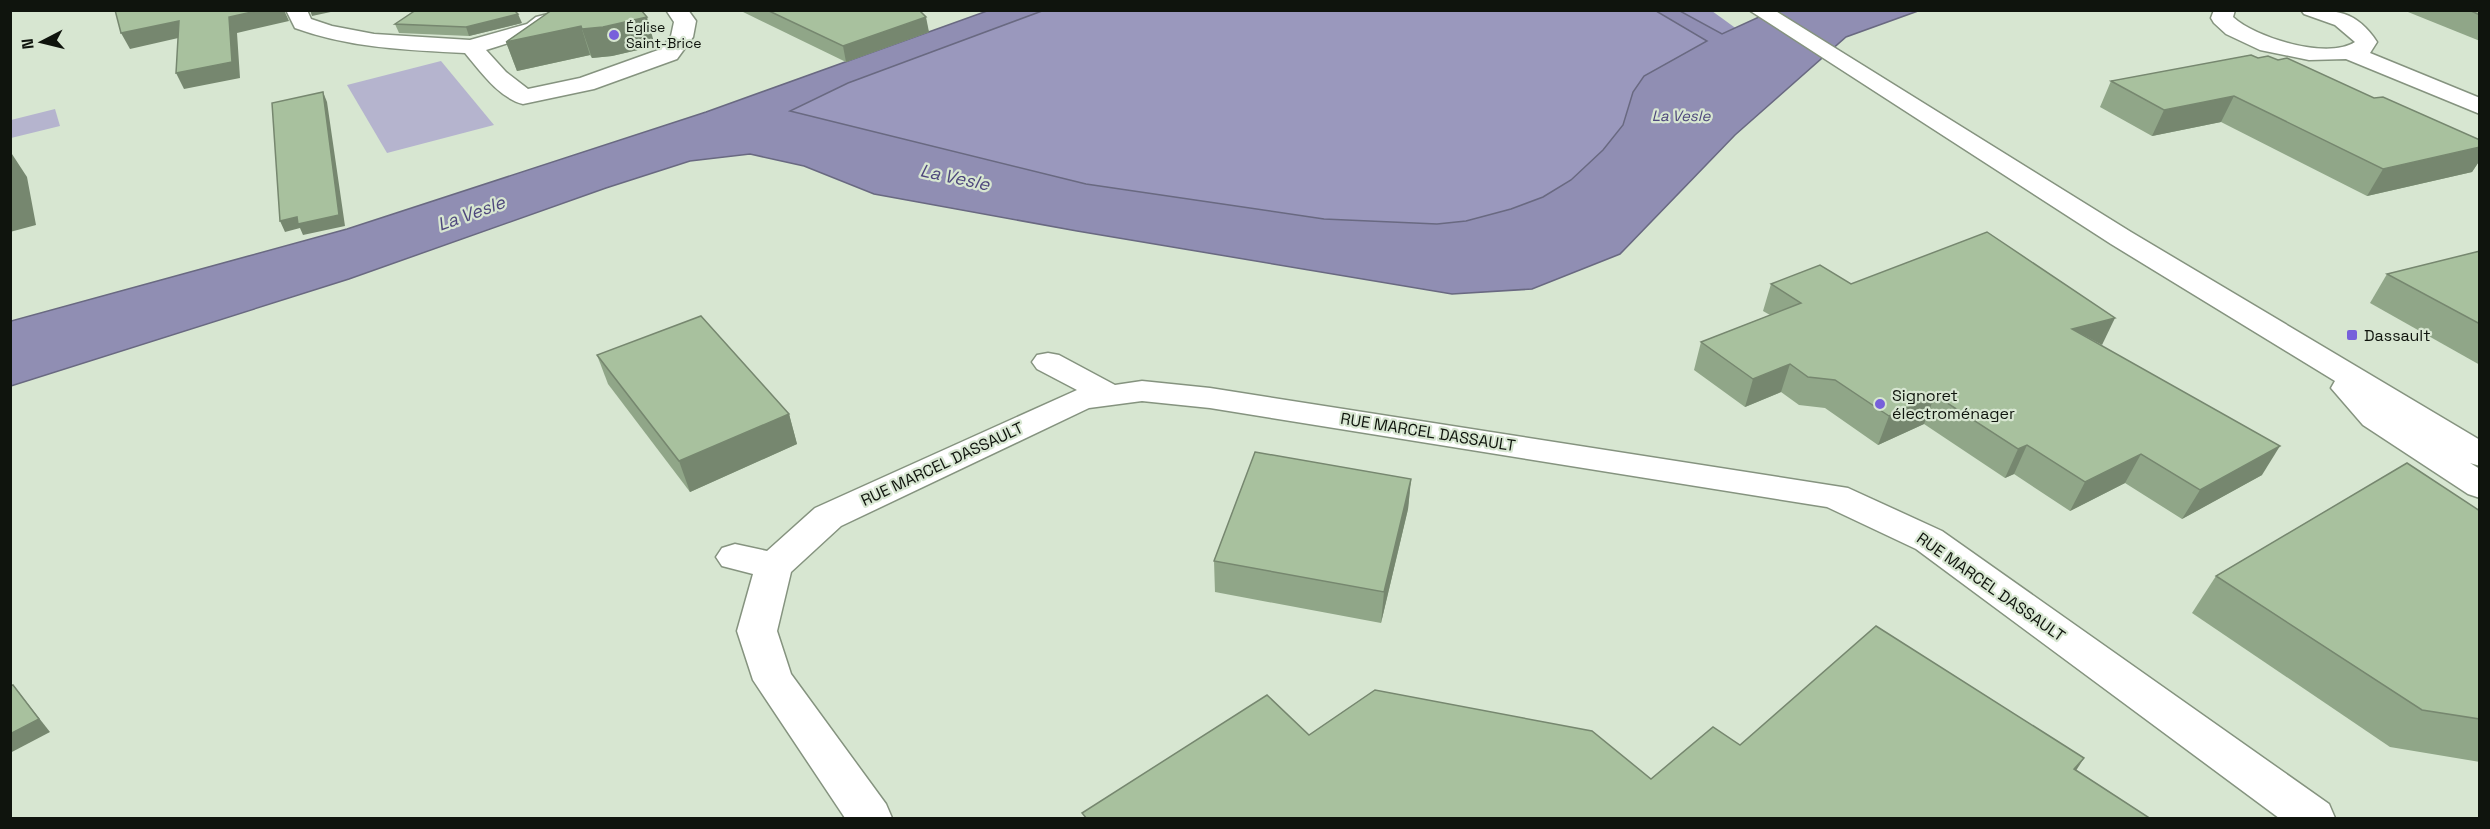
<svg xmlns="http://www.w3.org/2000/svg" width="2490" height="829" font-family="'Space Grotesk',sans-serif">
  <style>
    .green { fill: #b5b4ce }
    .forest { fill: #9a98bd }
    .water { fill: #908eb3; stroke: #696981; stroke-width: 1.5 }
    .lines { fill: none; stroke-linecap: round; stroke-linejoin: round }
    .minor-casing { stroke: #85937f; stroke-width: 3 }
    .minor { fill: #fff; fill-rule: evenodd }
    .wall { fill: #90a688 }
    .shaded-wall { fill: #76876f }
    .building { fill: #a8c19e; stroke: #76876f; stroke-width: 1.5 }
    .poi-dot { fill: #7760db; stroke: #d7e6d1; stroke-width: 2 }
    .labels { text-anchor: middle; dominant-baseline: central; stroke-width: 4.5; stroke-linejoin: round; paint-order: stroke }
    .far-poi-label { font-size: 14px; fill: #0f140d; stroke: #d7e6d1; text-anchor: start }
    .far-water-label { font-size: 15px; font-style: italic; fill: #4e477c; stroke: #d7e6d1 }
    .poi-label { font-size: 16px; fill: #0f140d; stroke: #d7e6d1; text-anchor: start }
    .street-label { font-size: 16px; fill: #0f140d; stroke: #d7e6d1 }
    .water-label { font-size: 18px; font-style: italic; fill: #4e477c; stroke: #d7e6d1 }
  </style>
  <rect width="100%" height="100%" fill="#d7e6d1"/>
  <g class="green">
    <path d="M 441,61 L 494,125 L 387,153 L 347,85 Z"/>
    <path d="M 55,109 L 60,126 L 11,138 L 11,120 Z"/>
  </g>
  <path class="forest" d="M 1022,11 L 1712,11 L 1781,61 L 1487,279 L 733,143 L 757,99 Z"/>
  <path class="water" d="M 987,11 L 1042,11 L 848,83 L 790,111 L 1086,184 L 1324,219 L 1437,224 L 1466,221 L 1511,209 L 1543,197 L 1571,180 L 1603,150 L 1623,125 L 1633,92 L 1644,76 L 1707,41 L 1656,11 L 1680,11 L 1722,34 L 1772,11 L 1918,11 L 1846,37 L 1735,135 L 1620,254 L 1532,289 L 1452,294 L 1077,231 L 874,194 L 804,166 L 750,154 L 690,161 L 606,188 L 349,279 L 11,386 L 11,321 L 347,229 L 706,112 Z"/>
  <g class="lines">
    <g class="minor-casing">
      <g id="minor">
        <path d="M 286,10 L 307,10 L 311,19 L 332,26 L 374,34 L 470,40 L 527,24 L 536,17 L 564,10 L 601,10 L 598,14 C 560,24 524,39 486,50 L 506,72 L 528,89 L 580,78 L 661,49 L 671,36 L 674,22 L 666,10 L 688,10 L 696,21 L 693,37 L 677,59 L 594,89 L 523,104 C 499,98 480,71 465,53 C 407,50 350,48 295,28 Z"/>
        <path d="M 1749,10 L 1774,10 L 2131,232 L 2480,440 L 2480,466 L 2470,463 L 2480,469 L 2480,498 L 2468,494 L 2363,425 L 2331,388 L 2335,381 L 2111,244 Z"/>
        <path d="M 2214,10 L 2235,10 L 2233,17 C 2256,38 2327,60 2355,42 L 2335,25 L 2304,14 L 2301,10 C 2336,10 2356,10 2377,42 L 2370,53 L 2480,98 L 2480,114 L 2346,59 L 2309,60 L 2260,50 L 2226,34 L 2214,23 L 2211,18 Z"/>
        <path d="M 1048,353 L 1059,355 L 1115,385 L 1142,381 L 1210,388 L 1848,488 L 1942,531 L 2329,804 L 2335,818 L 2279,818 L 1916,549 L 1827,507 L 1210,408 L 1142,401 L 1089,408 L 841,526 L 791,572 L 777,631 L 791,674 L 886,804 L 892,818 L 845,818 L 753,680 L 737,631 L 753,574 L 722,566 L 716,557 L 722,548 L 735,544 L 767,551 L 815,508 L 1077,390 L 1037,369 L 1032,362 L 1037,355 Z"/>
      </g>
    </g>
    <use href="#minor" class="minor"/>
  </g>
  <g class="wall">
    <path d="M 552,10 L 655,46 L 612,56 L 592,58 L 590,55 L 517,71 L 506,42 Z"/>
    <path d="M 739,10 L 919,10 L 929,32 L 846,62 Z"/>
    <path d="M 2403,10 L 2480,10 L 2480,41 Z"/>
    <path d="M 522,23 L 469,36 L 399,33 L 395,24 Z"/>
    <path d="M 2258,58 L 2278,60 L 2480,140 L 2480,160 L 2472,172 L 2367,196 L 2221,122 L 2152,136 L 2100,107 L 2111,81 Z"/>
    <path d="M 2480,251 L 2480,365 L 2370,303 L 2387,274 Z"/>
    <path d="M 1771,284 L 1851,284 L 2101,345 L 2262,475 L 2182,519 L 2125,483 L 2070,511 L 2014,474 L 2005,478 L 1924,424 L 1878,445 L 1825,408 L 1799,405 L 1781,392 L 1745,407 L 1694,370 L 1701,342 L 1770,315 L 1763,311 Z"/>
    <path d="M 597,355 L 789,414 L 797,444 L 690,492 L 608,384 Z"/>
    <path d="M 1411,479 L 1408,509 L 1381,623 L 1215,592 L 1214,561 Z"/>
    <path d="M 2480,511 L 2480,762 L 2390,747 L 2192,613 L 2216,576 Z"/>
  </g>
  <g class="shaded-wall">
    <path d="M 261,10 L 284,10 L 289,21 L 237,33 L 240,78 L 184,89 L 176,73 L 229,17 Z"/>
    <path d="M 310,10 L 340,10 L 312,16 Z"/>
    <path d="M 518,14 L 522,23 L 469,36 L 466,27 Z"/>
    <path d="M 647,17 L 655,46 L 612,56 L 592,58 L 582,29 Z"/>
    <path d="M 926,17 L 929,32 L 846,62 L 843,46 Z"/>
    <path d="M 179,21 L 187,36 L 130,49 L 121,33 Z"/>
    <path d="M 581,26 L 590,55 L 517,71 L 506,42 Z"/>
    <path d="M 323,92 L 327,102 L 345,226 L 303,235 L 300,228 L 285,232 L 280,221 L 297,217 Z"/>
    <path d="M 2234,96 L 2221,122 L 2152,136 L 2164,110 Z"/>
    <path d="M 2480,147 L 2480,160 L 2472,172 L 2367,196 L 2383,169 Z"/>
    <path d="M 10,151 L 27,177 L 36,225 L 10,232 Z"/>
    <path d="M 2115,318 L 2102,345 L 2072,329 Z"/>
    <path d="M 1790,364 L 1781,392 L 1745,407 L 1753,379 Z"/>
    <path d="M 1935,395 L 1924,424 L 1878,445 L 1889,416 Z"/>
    <path d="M 789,414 L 797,444 L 690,492 L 679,461 Z"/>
    <path d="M 2027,445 L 2014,474 L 2005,478 L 2018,449 Z"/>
    <path d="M 2280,446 L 2262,475 L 2182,519 L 2200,490 Z"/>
    <path d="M 2141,454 L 2125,483 L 2070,511 L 2085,482 Z"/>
    <path d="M 1411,479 L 1408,509 L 1381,623 L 1384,592 Z"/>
    <path d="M 13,685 L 50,732 L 10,753 L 10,734 Z"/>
    <path d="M 2084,758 L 2062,793 L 2074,769 Z"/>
  </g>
  <g class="building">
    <path d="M 115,10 L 261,10 L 229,17 L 232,62 L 176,73 L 179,21 L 121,33 Z"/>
    <path d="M 416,10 L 514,10 L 518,14 L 466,27 L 395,24 Z"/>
    <path d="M 552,10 L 641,10 L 647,17 L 603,27 L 582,29 L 581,26 L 506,42 Z"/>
    <path d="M 767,10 L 919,10 L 926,17 L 843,46 Z"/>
    <path d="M 2469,10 L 2480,10 L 2480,15 Z"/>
    <path d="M 2251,55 L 2258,58 L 2268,56 L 2278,60 L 2287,58 L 2374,98 L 2383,97 L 2480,140 L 2480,147 L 2383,169 L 2234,96 L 2164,110 L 2111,81 Z"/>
    <path d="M 323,92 L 339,215 L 298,224 L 297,217 L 280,221 L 272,103 Z"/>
    <path d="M 1987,232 L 2115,318 L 2072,329 L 2280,446 L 2200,490 L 2141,454 L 2085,482 L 2027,445 L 2018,449 L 1935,395 L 1889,416 L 1835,380 L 1808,377 L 1790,364 L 1753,379 L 1701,342 L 1801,303 L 1771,284 L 1820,265 L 1851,284 Z"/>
    <path d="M 2480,251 L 2480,324 L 2387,274 Z"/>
    <path d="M 701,316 L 789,414 L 679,461 L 597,355 Z"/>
    <path d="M 1255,452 L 1411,479 L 1384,592 L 1214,561 Z"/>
    <path d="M 2407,463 L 2480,511 L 2480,719 L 2422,710 L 2216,576 Z"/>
    <path d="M 1876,626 L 2084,758 L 2074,769 L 2151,819 L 1087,819 L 1082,813 L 1267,695 L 1309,735 L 1375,690 L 1592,731 L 1651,779 L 1713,727 L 1740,745 Z"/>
    <path d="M 13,685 L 39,719 L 10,734 L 10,686 Z"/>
  </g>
  <g class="poi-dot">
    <circle cx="614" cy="35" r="6"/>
    <rect x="2346" y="329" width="12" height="12" rx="3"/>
    <circle cx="1880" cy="404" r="6"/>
  </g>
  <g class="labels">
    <g class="far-poi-label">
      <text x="626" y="27">Église<tspan x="626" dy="16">Saint-Brice</tspan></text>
    </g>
    <g class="far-water-label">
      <text x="1681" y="115">La Vesle</text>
    </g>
    <g class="poi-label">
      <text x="2364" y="335">Dassault</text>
      <text x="1892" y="395">Signoret<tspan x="1892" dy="18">électroménager</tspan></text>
    </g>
    <g class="street-label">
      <text transform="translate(1428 432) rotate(9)">RUE MARCEL DASSAULT</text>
      <text transform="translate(942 464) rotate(-25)">RUE MARCEL DASSAULT</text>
      <text transform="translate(1991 587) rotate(35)">RUE MARCEL DASSAULT</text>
    </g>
    <g class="water-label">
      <text transform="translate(955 177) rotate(12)">La Vesle</text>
      <text transform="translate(471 213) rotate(-20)">La Vesle</text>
    </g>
  </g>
  <rect width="2490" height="829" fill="none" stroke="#0f140d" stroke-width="24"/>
  <g transform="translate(42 42) rotate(263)" stroke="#d7e6d1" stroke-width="4.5" paint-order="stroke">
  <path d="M0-4.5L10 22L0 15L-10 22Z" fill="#0f140d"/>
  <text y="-9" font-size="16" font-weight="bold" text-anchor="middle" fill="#0f140d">N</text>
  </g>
</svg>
